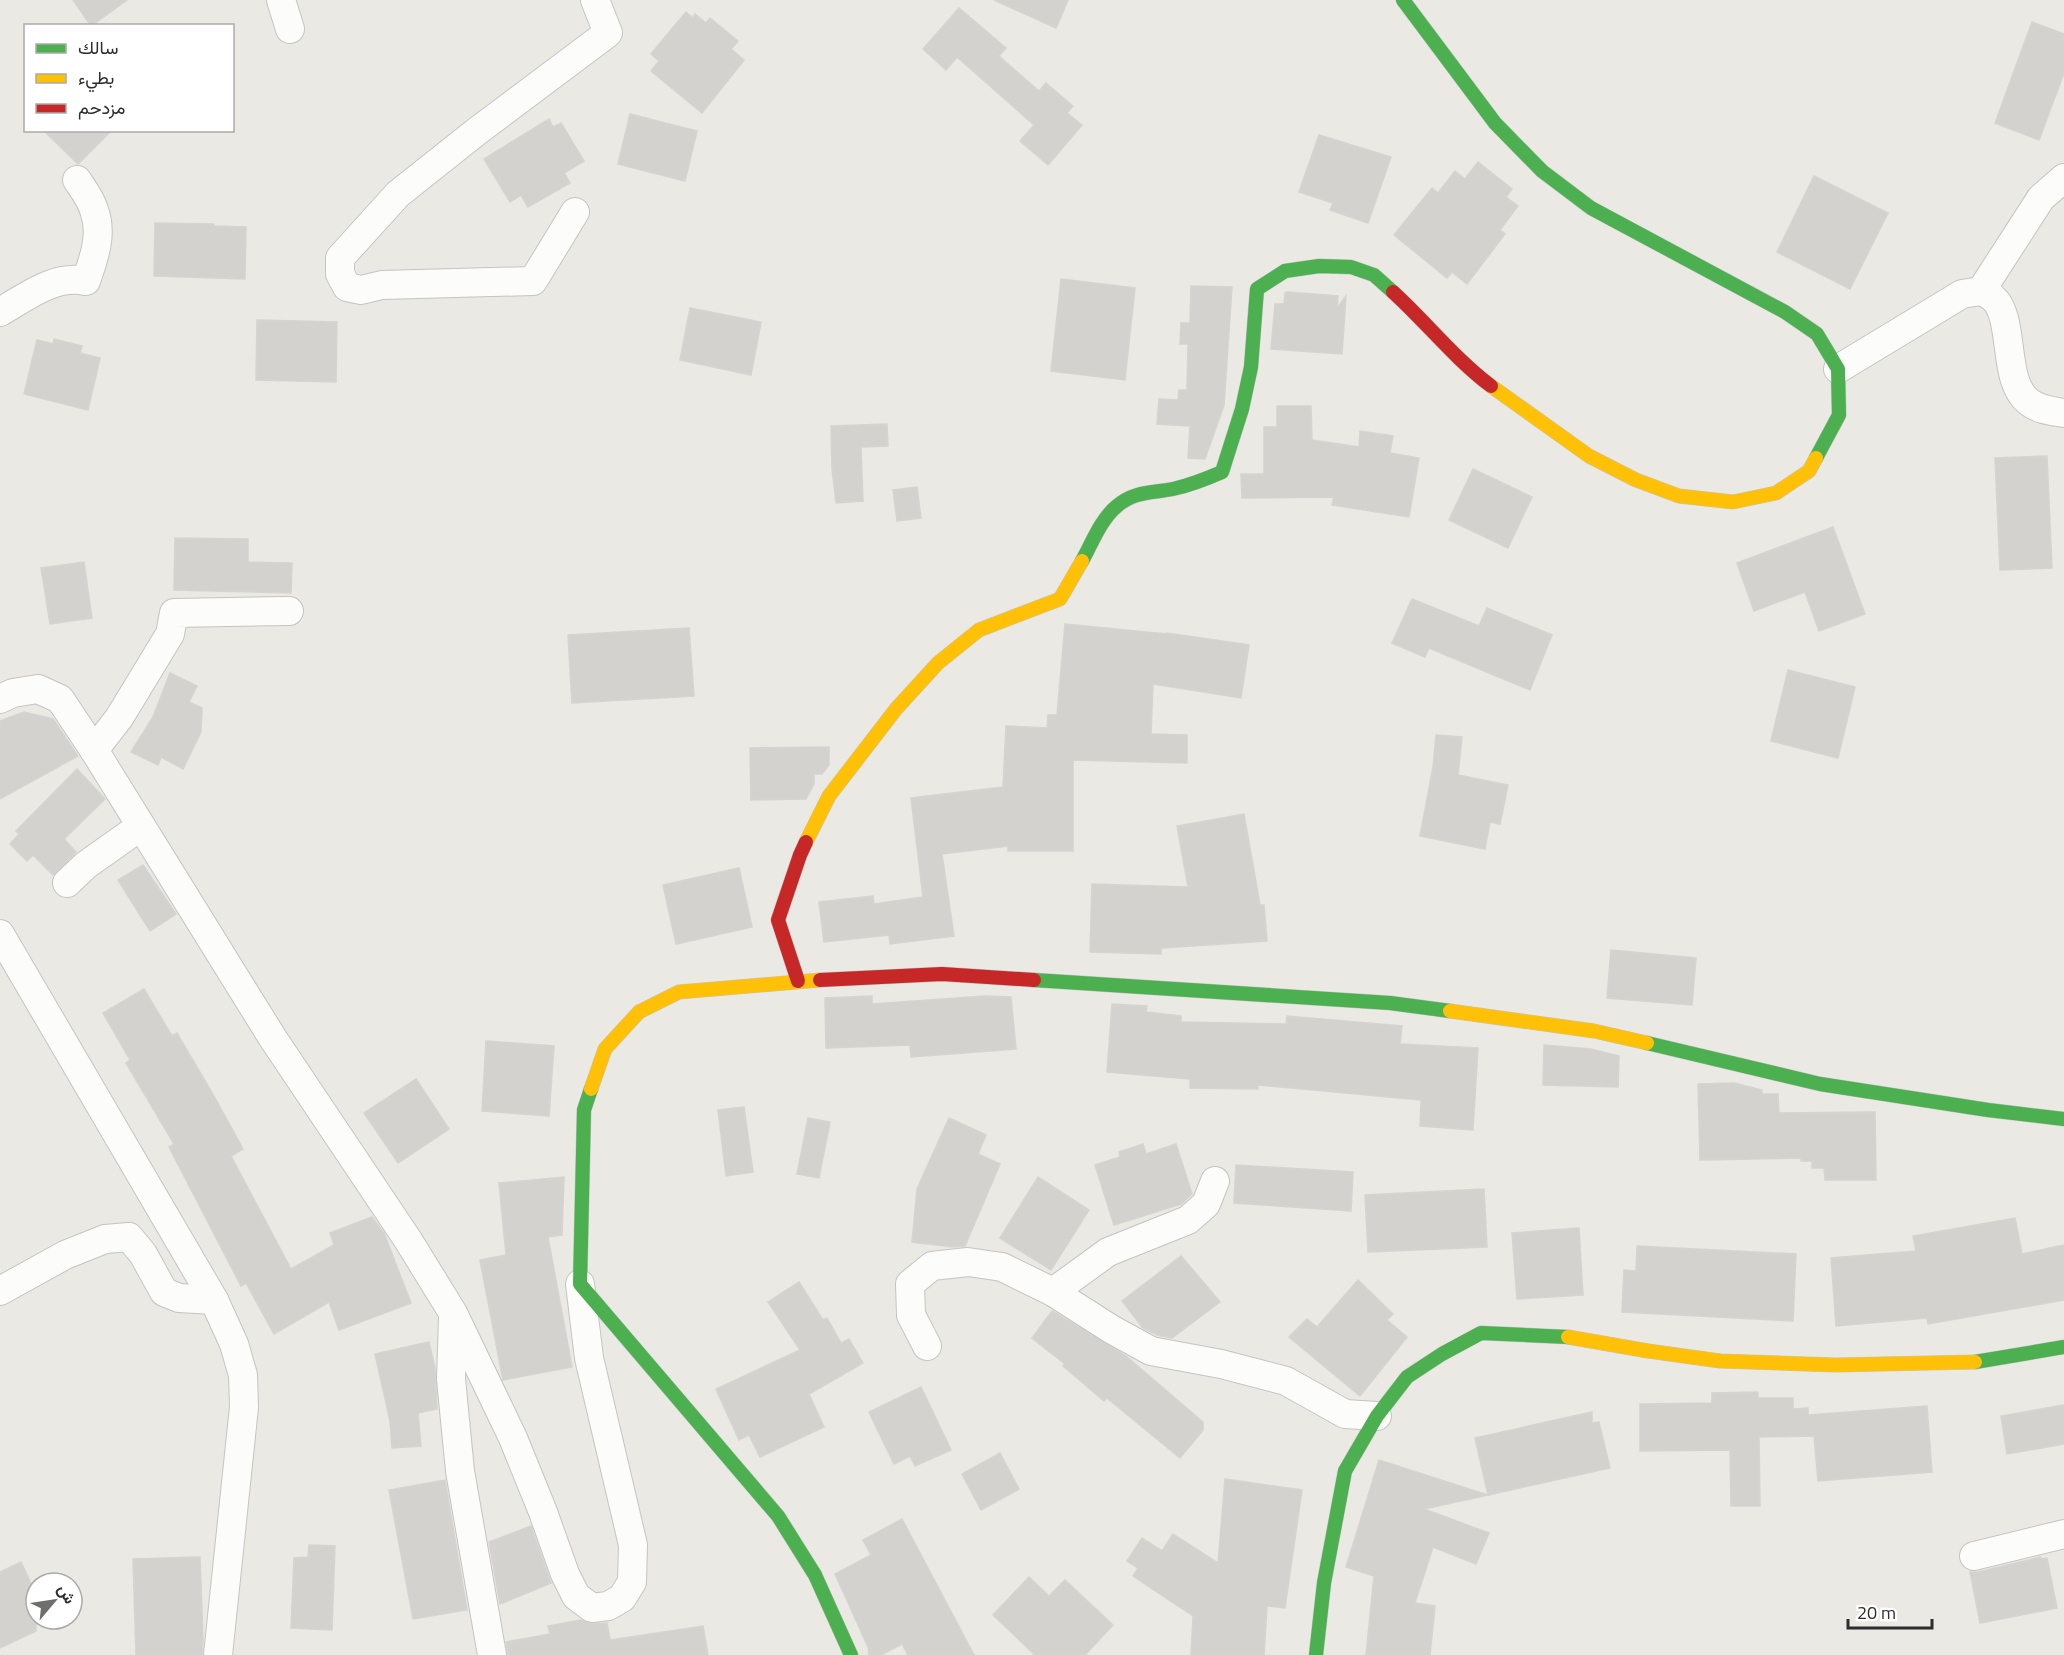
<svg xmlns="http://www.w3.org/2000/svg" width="2064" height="1655" font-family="'Titillium Web',Vazirmatn,sans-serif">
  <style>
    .building { fill: #d3d2cf; stroke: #d5d4d0; stroke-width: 1.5 }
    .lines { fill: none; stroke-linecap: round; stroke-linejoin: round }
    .street-casing { stroke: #c4c4c3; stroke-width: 30 }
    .fast-casing { stroke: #c4c4c3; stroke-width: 15 }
    .slow-casing { stroke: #c4c4c3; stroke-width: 15 }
    .jam-casing { stroke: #c4c4c3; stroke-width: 15 }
    .street { stroke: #fcfcfb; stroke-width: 28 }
    .fast { stroke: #4caf50; stroke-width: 14 }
    .slow { stroke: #ffc107; stroke-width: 14 }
    .jam { stroke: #c62828; stroke-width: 14 }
  </style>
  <rect width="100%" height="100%" fill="#eae9e4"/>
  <g class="building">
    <path d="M 73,0 L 127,0 L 91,26 Z"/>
    <path d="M 994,0 L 1068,0 L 1056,28 Z"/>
    <path d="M 959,8 L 1006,48 L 999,56 L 1039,91 L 1046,83 L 1073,106 L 1067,113 L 1082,125 L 1048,165 L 1020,141 L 1034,125 L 957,57 L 946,70 L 923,49 Z"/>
    <path d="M 686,12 L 693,18 L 695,14 L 706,23 L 710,18 L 738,41 L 731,49 L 744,60 L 702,113 L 651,71 L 659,61 L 651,54 Z"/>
    <path d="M 2032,22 L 2064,34 L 2064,73 L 2039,140 L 1995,123 Z"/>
    <path d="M 630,114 L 697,131 L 685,181 L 618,164 Z"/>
    <path d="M 549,119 L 553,127 L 561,123 L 584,161 L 564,173 L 570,183 L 528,207 L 521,195 L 510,202 L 484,159 Z"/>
    <path d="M 43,130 L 112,130 L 78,164 Z"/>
    <path d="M 1319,135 L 1391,157 L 1368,223 L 1330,210 L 1333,203 L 1299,192 Z"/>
    <path d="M 1478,162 L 1512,189 L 1506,197 L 1518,206 L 1500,230 L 1505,234 L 1467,284 L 1452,272 L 1447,278 L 1394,235 L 1432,188 L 1438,193 L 1455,171 L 1465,179 Z"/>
    <path d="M 1814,176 L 1888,213 L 1850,289 L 1777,252 Z"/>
    <path d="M 155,223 L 214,224 L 214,226 L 246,227 L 245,279 L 154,276 Z"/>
    <path d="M 1061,279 L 1135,288 L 1125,380 L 1051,371 Z"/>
    <path d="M 1191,286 L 1232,287 L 1224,405 L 1205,459 L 1188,458 L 1190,426 L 1157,424 L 1159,399 L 1178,400 L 1179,390 L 1187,390 L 1188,344 L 1180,344 L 1181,323 L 1190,323 Z"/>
    <path d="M 1287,292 L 1338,296 L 1337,308 L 1346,296 L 1342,354 L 1271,349 L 1275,304 L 1284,304 L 1285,293 Z"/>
    <path d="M 690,308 L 761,322 L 751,375 L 680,360 Z"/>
    <path d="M 257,320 L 337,322 L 336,382 L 256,380 Z"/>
    <path d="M 54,339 L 82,346 L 80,353 L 100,358 L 88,410 L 24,394 L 37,340 L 53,344 Z"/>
    <path d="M 1277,406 L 1311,406 L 1312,440 L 1359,447 L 1360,431 L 1393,436 L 1390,453 L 1419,458 L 1409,517 L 1332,505 L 1334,497 L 1242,498 L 1241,474 L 1264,474 L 1264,427 L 1277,427 Z"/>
    <path d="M 887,424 L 888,446 L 861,447 L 863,501 L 836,503 L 832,469 L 831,426 Z"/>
    <path d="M 2047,456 L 2052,568 L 2000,570 L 1995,458 Z"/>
    <path d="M 1473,469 L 1532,497 L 1508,548 L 1449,520 Z"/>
    <path d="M 917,487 L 921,518 L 897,521 L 893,490 Z"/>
    <path d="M 1833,527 L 1865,614 L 1819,631 L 1805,592 L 1754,611 L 1737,563 Z"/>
    <path d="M 175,538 L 248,539 L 248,562 L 292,563 L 291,593 L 174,590 Z"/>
    <path d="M 84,562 L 92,618 L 50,624 L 41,568 Z"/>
    <path d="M 1412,599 L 1479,626 L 1487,608 L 1552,635 L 1530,690 L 1429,648 L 1425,657 L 1392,643 Z"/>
    <path d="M 1065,624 L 1167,634 L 1167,633 L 1249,645 L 1241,698 L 1153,684 L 1151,734 L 1187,735 L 1187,763 L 1073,760 L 1073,851 L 1008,851 L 1008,846 L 942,854 L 954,936 L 890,944 L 889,935 L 824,942 L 819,902 L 873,896 L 874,904 L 923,897 L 911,798 L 1003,787 L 1006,726 L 1047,728 L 1048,715 L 1057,715 Z"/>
    <path d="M 689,628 L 694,696 L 572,703 L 568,635 Z"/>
    <path d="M 1788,670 L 1855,687 L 1838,758 L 1771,741 Z"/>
    <path d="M 170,673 L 197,686 L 189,702 L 202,708 L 201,732 L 183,769 L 161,757 L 158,765 L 131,752 L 153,717 Z"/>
    <path d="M 24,712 L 53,719 L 78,756 L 0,799 L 0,721 Z"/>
    <path d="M 1436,735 L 1462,737 L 1458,775 L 1508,785 L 1500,824 L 1490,822 L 1485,849 L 1420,836 L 1433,767 Z"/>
    <path d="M 829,747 L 829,765 L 822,774 L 814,774 L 814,784 L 806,799 L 751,800 L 750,748 Z"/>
    <path d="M 77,769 L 105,799 L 64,839 L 76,852 L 53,875 L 33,855 L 27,861 L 10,844 L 19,834 L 16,831 Z"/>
    <path d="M 1244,814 L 1260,905 L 1264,905 L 1267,941 L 1161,948 L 1161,954 L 1090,952 L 1092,884 L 1188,887 L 1177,826 Z"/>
    <path d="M 143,865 L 176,914 L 150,931 L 118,880 Z"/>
    <path d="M 739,868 L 752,927 L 676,944 L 663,885 Z"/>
    <path d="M 1611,950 L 1696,958 L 1692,1005 L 1607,998 Z"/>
    <path d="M 144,989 L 172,1036 L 177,1033 L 214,1096 L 243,1149 L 231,1156 L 291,1269 L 334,1245 L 330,1233 L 372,1217 L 384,1233 L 411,1303 L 339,1330 L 329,1302 L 274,1334 L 246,1283 L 241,1286 L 169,1147 L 174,1144 L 126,1063 L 130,1060 L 103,1013 Z"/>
    <path d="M 872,996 L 872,1004 L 985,996 L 1011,997 L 1016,1049 L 911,1057 L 910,1045 L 826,1048 L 825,998 Z"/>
    <path d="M 1112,1004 L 1147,1006 L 1146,1012 L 1181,1016 L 1181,1022 L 1286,1024 L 1287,1016 L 1402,1026 L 1400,1044 L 1478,1048 L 1473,1130 L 1420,1126 L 1421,1100 L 1258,1085 L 1258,1089 L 1190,1088 L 1190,1079 L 1107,1072 Z"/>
    <path d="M 486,1041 L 554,1046 L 549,1116 L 482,1111 Z"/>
    <path d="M 1544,1045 L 1591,1049 L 1619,1056 L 1618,1087 L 1543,1085 Z"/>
    <path d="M 416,1079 L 449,1129 L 398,1163 L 364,1113 Z"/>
    <path d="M 1734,1083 L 1762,1090 L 1762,1094 L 1778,1094 L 1779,1113 L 1875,1112 L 1876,1180 L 1825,1180 L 1824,1168 L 1812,1168 L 1812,1161 L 1801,1161 L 1801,1158 L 1700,1160 L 1698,1084 Z"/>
    <path d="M 744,1107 L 753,1172 L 726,1176 L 718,1110 Z"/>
    <path d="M 808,1118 L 830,1122 L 819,1178 L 797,1174 Z"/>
    <path d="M 949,1118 L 986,1135 L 978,1154 L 1000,1164 L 965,1246 L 954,1247 L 912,1242 L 917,1189 Z"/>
    <path d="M 1143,1144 L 1146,1154 L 1176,1144 L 1192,1194 L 1181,1204 L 1114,1225 L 1095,1165 L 1120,1157 L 1119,1152 Z"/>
    <path d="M 1236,1165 L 1353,1172 L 1351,1211 L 1234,1203 Z"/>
    <path d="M 564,1177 L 562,1235 L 548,1237 L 572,1367 L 503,1380 L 480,1260 L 506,1255 L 499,1183 Z"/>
    <path d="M 1038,1177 L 1089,1210 L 1051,1270 L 1000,1238 Z"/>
    <path d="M 1484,1189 L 1487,1247 L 1368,1252 L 1365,1195 Z"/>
    <path d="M 2015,1218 L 2022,1254 L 2064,1245 L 2064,1300 L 1928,1324 L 1927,1318 L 1836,1326 L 1831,1258 L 1916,1251 L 1913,1236 Z"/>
    <path d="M 1579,1228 L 1583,1295 L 1517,1299 L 1512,1233 Z"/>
    <path d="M 1637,1246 L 1796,1254 L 1793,1321 L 1622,1312 L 1624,1270 L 1636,1271 Z"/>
    <path d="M 1181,1256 L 1220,1302 L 1172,1338 L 1157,1335 L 1143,1328 L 1122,1301 Z"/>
    <path d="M 1358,1280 L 1393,1314 L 1387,1320 L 1407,1337 L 1360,1396 L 1289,1337 L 1307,1319 L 1317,1327 Z"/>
    <path d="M 799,1282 L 823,1320 L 827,1318 L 841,1343 L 849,1339 L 863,1363 L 809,1394 L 824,1427 L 760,1457 L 749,1435 L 739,1440 L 716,1389 L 800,1350 L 768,1302 Z"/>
    <path d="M 1052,1311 L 1126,1356 L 1203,1422 L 1203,1430 L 1180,1458 L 1107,1398 L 1104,1401 L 1063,1366 L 1065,1364 L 1032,1338 Z"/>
    <path d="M 429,1342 L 435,1368 L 437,1409 L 418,1413 L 421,1446 L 392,1448 L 390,1421 L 375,1354 Z"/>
    <path d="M 921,1387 L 951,1450 L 915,1466 L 910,1456 L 894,1464 L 869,1412 Z"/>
    <path d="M 1758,1392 L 1758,1398 L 1793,1398 L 1793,1409 L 1808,1408 L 1808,1415 L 1927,1406 L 1932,1472 L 1818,1481 L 1814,1436 L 1759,1437 L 1760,1506 L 1731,1506 L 1730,1450 L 1640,1451 L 1640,1404 L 1712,1403 L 1712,1393 Z"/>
    <path d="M 2064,1405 L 2064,1444 L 2007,1454 L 2001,1416 Z"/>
    <path d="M 1592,1412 L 1592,1423 L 1599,1422 L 1610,1468 L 1488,1495 L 1475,1438 Z"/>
    <path d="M 1000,1453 L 1019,1489 L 981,1510 L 962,1474 Z"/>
    <path d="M 1379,1460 L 1488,1495 L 1424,1509 L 1489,1533 L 1476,1564 L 1433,1547 L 1415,1603 L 1435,1606 L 1430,1655 L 1366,1655 L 1374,1576 L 1346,1567 Z"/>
    <path d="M 1225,1479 L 1302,1490 L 1285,1608 L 1267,1606 L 1264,1655 L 1191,1655 L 1193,1616 L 1133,1576 L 1138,1568 L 1127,1561 L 1142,1538 L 1162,1551 L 1173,1534 L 1218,1563 Z"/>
    <path d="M 445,1480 L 467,1610 L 413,1619 L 389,1490 Z"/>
    <path d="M 902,1519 L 974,1655 L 908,1655 L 902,1644 L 881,1655 L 869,1655 L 868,1647 L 835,1574 L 871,1555 L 863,1540 Z"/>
    <path d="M 531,1526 L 551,1583 L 500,1604 L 489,1542 Z"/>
    <path d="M 309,1545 L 335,1546 L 332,1630 L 291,1628 L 294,1558 L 308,1557 Z"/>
    <path d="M 200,1557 L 203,1639 L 202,1655 L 136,1655 L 133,1559 Z"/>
    <path d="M 2041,1557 L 2041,1559 L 2047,1558 L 2057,1608 L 1980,1623 L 1970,1572 L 1978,1572 Z"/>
    <path d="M 21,1562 L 36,1594 L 36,1631 L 0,1648 L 0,1572 Z"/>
    <path d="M 1029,1577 L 1049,1596 L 1065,1580 L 1113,1625 L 1085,1655 L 1035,1655 L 993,1615 Z"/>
    <path d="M 580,1620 L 593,1624 L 607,1623 L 610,1640 L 703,1626 L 708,1655 L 508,1655 L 506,1642 L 550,1634 L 548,1626 Z"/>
  </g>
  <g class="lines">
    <g class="street-casing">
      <g id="street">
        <path d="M 281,0 L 290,29"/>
        <path d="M 575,212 L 533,281 L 382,285 L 361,290 L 347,287 L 340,274 L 340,258 L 398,194 L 476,132 L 608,33 L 595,0"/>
        <path d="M 1981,291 L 2041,198 L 2064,178"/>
        <path d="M 0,312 C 26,297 55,274 86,281 C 94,258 103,234 94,210 C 91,199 83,189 77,180"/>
        <path d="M 1838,369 L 1962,294 L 1981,291 C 1985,293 1990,295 1993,298 C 2016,318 2001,381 2029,402 C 2039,410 2052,411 2064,413"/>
        <path d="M 0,699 L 13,693 L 38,689 L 60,699 L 94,750 L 272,1037 L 408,1240 L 453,1313 L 513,1438 L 543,1512 L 565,1574 L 576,1596 L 592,1608 L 608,1606 L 622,1598 L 632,1582 L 633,1545 L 589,1358 L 580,1284"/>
        <path d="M 94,750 L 119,718 L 170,634 L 174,613 L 289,611"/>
        <path d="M 67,883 L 86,865 L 141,826"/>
        <path d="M 0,934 L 214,1300 L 234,1344 L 243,1375 L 244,1407 L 218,1655"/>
        <path d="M 0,1291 L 65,1255 L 105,1239 L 129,1237 L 143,1254 L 164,1292 L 179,1298 L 214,1300"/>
        <path d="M 1053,1292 L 1108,1252 L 1188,1220 L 1206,1204 L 1215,1181"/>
        <path d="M 453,1318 L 451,1379 L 460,1471 L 492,1655"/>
        <path d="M 927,1346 L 911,1315 L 910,1284 L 932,1266 L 968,1262 L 1002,1267 L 1053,1292 L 1111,1329 L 1151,1351 L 1221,1364 L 1286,1381 L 1345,1414 L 1377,1416"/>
        <path d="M 1974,1556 L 2064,1534"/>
      </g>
    </g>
    <g class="fast-casing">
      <g id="fast">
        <path d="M 1403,0 L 1495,123 L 1542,171 L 1591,208 L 1785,312 L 1817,334 L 1838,369 L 1839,415 L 1816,458"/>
        <path d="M 1082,561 C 1092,543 1101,519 1117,506 C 1134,491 1153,493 1173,489 C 1191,485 1206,479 1222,472 L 1242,409 L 1251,367 L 1257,289 L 1285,271 L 1319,266 L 1351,267 L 1374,275 L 1393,292"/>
        <path d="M 1034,980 L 1390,1003 L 1450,1011"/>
        <path d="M 1647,1043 L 1820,1084 L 1988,1110 L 2064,1119"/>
        <path d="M 591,1089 L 584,1110 L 580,1284 L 778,1516 L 815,1575 L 851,1655"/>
        <path d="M 1975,1362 L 2064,1347"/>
        <path d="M 1316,1655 L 1324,1583 L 1345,1471 L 1377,1416 L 1407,1377 L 1442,1354 L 1481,1333 L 1568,1337"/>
      </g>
    </g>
    <g class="slow-casing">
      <g id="slow">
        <path d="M 1491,386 L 1589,456 L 1636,480 L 1679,496 L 1733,502 L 1776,493 L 1809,471 L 1816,458"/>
        <path d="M 806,842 L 829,796 L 896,709 L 938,663 L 979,630 L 1060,599 L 1082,561"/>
        <path d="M 1450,1011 L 1594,1031 L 1647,1043"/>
        <path d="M 591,1089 L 605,1049 L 639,1012 L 679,992 L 820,980"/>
        <path d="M 1568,1337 L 1648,1351 L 1720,1361 L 1835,1365 L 1975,1362"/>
      </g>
    </g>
    <g class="jam-casing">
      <g id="jam">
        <path d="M 1393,292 C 1426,322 1455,359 1491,386"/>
        <path d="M 820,980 L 942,974 L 1034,980"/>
        <path d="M 798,981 L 778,920 L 800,855 L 806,842"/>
      </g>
    </g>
    <use href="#street" class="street"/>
    <use href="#fast" class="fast"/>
    <use href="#slow" class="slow"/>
    <use href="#jam" class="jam"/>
  </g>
  <rect x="24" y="24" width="210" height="108" fill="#ffffff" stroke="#ababab" stroke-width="1.5"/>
  <rect x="36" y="44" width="30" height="9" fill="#4caf50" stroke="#ababab" stroke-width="1.5"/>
  <text x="78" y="54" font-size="18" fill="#2d2d2d">سالك</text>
  <rect x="36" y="74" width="30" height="9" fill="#ffc107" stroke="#ababab" stroke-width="1.5"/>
  <text x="78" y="84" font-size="18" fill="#2d2d2d">بطيء</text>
  <rect x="36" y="104" width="30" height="9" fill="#c62828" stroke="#ababab" stroke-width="1.5"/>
  <text x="78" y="114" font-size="18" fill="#2d2d2d">مزدحم</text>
  <g transform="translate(54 1601) rotate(61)"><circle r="28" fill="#ffffff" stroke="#ababab" stroke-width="1.5"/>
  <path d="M0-4.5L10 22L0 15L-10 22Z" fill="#6f6f6d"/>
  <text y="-9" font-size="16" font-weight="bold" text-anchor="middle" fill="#2d2d2d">ش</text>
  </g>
  <path d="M1848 1619v9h84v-9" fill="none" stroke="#2d2d2d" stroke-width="3"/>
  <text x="1857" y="1619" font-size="18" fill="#2d2d2d" stroke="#ffffff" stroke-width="4.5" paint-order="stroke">20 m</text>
</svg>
